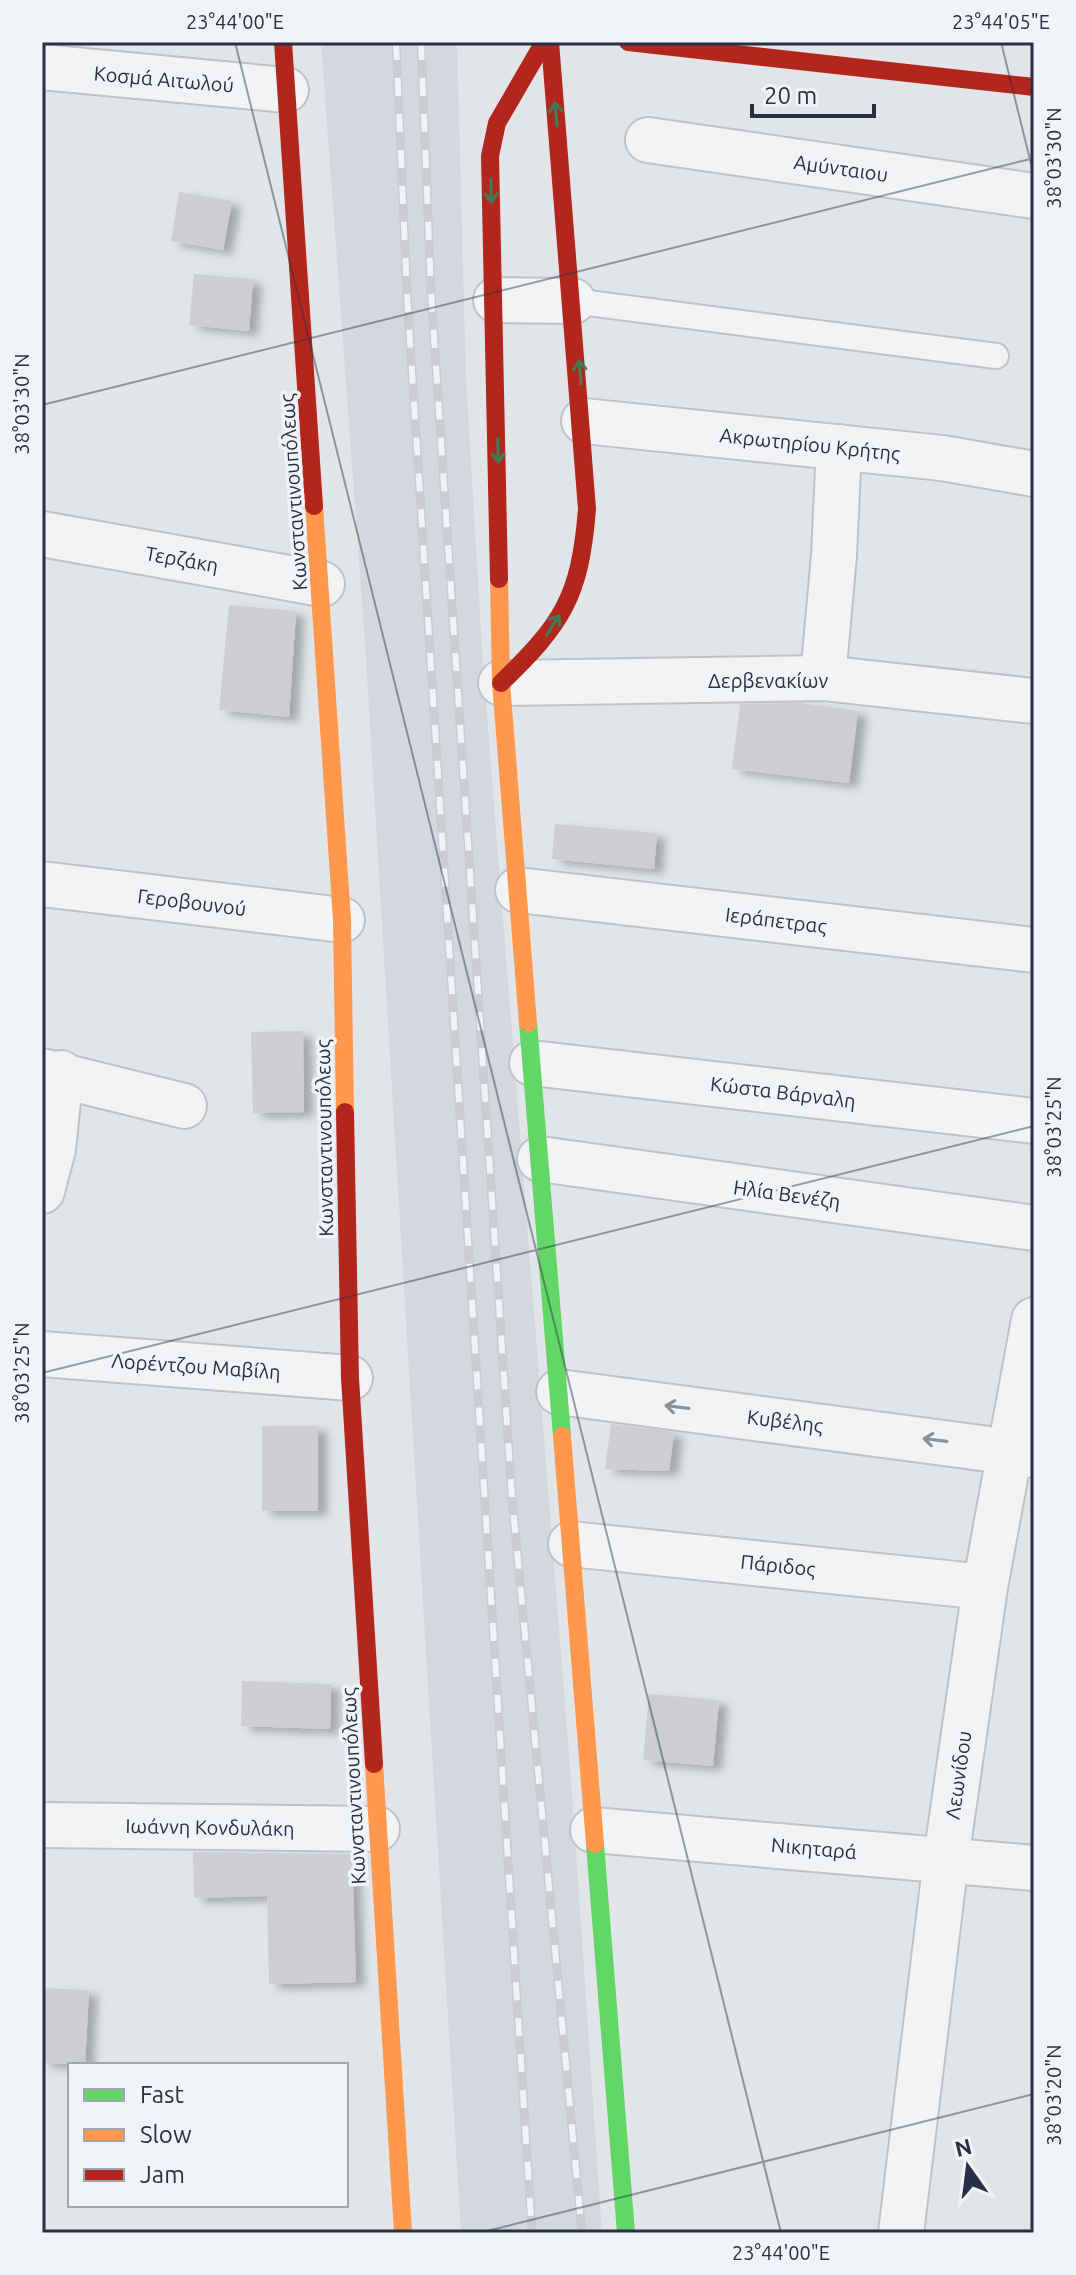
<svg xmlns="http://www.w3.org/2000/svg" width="1076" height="2275" font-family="Ubuntu,sans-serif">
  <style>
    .built { fill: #d3d8df }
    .building { fill: #ccced2; filter: url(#shadow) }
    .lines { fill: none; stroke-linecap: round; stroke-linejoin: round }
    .lane-casing { stroke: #c0c3c6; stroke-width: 28 }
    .street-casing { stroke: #c0c3c6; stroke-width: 48 }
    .lane { stroke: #f2f3f4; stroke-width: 24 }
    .street { stroke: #f2f3f4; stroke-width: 44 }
    .fast { stroke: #63d668; stroke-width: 18 }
    .slow { stroke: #ff974d; stroke-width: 18 }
    .jam { stroke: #b3261e; stroke-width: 18 }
    .rail-casing { stroke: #cbcccf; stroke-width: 9 }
    .rail { stroke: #f0f3f8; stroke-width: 6; stroke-dasharray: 18; stroke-linecap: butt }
    .oneway { stroke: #427b54 }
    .oneway2 { stroke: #8c929c }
    .ticks { fill: none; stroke: #273044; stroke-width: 2; stroke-opacity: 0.45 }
    .labels { text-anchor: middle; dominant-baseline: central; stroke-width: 7; stroke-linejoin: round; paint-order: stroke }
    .street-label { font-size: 20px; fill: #273044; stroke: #f0f3f8 }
    .neatline { fill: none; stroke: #273044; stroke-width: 3 }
    .ticks-label { font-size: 20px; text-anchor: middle; fill: #273044 }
  </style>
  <defs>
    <filter id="shadow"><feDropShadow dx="9" dy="5" stdDeviation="4" flood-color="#0004"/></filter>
  </defs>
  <rect width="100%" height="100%" fill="#e2e5e8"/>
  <path class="built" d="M 321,42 L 457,42 L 466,378 L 483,665 L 572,1793 L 602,2233 L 461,2233 L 365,643 Z"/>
  <g class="building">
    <path d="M 179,192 L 232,201 L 223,250 L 171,241 Z"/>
    <path d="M 194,274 L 253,279 L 249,331 L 189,325 Z"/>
    <path d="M 229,605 L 296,611 L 289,717 L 219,710 Z"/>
    <path d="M 801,703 L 858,711 L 849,783 L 732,769 L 740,704 Z"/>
    <path d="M 555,824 L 657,833 L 654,869 L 552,859 Z"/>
    <path d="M 303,1031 L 304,1112 L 253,1113 L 251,1032 Z"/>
    <path d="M 611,1424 L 674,1432 L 669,1471 L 605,1469 Z"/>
    <rect x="262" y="1426" width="56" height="85"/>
    <path d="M 242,1681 L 331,1684 L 330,1729 L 241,1726 Z"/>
    <path d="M 649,1694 L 719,1700 L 713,1766 L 643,1760 Z"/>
    <path d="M 193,1852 L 352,1854 L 356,1982 L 269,1984 L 267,1896 L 194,1898 Z"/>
    <path d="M 42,1988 L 89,1990 L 85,2064 L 42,2063 Z"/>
  </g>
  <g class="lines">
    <g class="lane-casing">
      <path id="lane" d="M 573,301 L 996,356"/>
    </g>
    <g class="street-casing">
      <g id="street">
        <path d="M 42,67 L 286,90"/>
        <path d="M 648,140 L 1034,196"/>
        <path d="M 496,300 L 573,301"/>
        <path d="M 584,421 L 942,458 L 1034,474"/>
        <path d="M 42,534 L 322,584"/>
        <path d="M 823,678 L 834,555 L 839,447"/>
        <path d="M 501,683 L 823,678 L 1034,701"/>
        <path d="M 42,884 L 342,920"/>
        <path d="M 518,890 L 1034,950"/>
        <path d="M 532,1063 L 1034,1121"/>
        <path d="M 42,1071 L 184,1106"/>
        <path d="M 540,1159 L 1034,1228"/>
        <path d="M 42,1191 L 53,1149 L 61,1073"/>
        <path d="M 42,1354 L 350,1378"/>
        <path d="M 559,1392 L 1034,1455"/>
        <path d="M 571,1544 L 985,1587"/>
        <path d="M 42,1825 L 377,1829"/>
        <path d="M 593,1830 L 1034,1868"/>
        <path d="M 901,2233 L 946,1859 L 985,1587 L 1034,1320"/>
      </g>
    </g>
    <use href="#lane" class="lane"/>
    <use href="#street" class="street"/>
    <g class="fast">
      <path d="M 528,1023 L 562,1436"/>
      <path d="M 595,1844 L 626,2233"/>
    </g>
    <g class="slow">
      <path d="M 314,506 L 342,920 L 345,1112"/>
      <path d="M 499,579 L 501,683 L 528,1023"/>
      <path d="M 562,1436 L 595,1844"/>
      <path d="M 374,1764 L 403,2233"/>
    </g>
    <g class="jam">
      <path d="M 283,42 L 314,506"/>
      <path d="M 628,42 L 1034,87"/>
      <path d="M 499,579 L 490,156 L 497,123 L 544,42"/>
      <path d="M 501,683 C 563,623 580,597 587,509 L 550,42"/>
      <path d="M 345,1112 L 350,1378 L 374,1764"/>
    </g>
    <g class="rail-casing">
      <g id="rail">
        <path d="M 396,42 L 407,294 L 532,2233"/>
        <path d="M 421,42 L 431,292 L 512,1498 L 582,2233"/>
      </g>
    </g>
    <use href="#rail" class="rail"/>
  </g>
  <defs><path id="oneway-shaft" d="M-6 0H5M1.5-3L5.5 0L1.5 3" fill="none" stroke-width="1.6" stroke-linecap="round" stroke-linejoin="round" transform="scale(2)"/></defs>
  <g class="oneway">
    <use href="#oneway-shaft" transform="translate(556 114) rotate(-95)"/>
    <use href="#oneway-shaft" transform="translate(491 191) rotate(89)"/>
    <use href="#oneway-shaft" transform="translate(580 372) rotate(-95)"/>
    <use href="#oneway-shaft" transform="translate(498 451) rotate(89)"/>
    <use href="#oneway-shaft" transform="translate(553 625) rotate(-57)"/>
  </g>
  <g class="oneway2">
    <use href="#oneway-shaft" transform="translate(677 1407) rotate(-173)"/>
    <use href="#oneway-shaft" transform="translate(935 1440) rotate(-173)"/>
  </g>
  <path class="ticks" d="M 235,42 L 781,2233M 1001,42 L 1034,176M 42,405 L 1034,158M 42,1373 L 1034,1126M 479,2233 L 1034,2094"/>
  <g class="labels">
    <g class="street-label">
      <text transform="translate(164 79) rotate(5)">Κοσμά Αιτωλού</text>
      <text transform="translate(841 168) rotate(8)">Αμύνταιου</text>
      <text transform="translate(810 444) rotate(6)">Ακρωτηρίου Κρήτης</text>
      <text transform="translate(293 492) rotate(-94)">Κωνσταντινουπόλεως</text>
      <text transform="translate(182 559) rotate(10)">Τερζάκη</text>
      <text x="768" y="680">Δερβενακίων</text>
      <text transform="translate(192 902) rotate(7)">Γεροβουνού</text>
      <text transform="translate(776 920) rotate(7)">Ιεράπετρας</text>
      <text transform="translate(783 1092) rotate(7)">Κώστα Βάρναλη</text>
      <text transform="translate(324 1138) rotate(-91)">Κωνσταντινουπόλεως</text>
      <text transform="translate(787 1194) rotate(8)">Ηλία Βενέζη</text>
      <text transform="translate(196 1366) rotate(4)">Λορέντζου Μαβίλη</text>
      <text transform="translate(785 1421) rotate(7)">Κυβέλης</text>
      <text transform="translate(778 1565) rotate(6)">Πάριδος</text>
      <text transform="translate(958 1775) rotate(-82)">Λεωνίδου</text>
      <text transform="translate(353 1786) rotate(-93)">Κωνσταντινουπόλεως</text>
      <text transform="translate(210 1827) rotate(1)">Ιωάννη Κονδυλάκη</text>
      <text transform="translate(814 1848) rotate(5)">Νικηταρά</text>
    </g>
  </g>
  <rect width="1076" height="2275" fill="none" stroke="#f0f3f8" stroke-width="88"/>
  <rect x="68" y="2063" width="280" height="144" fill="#f0f3f8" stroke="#a0a5b0" stroke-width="2"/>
  <rect x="84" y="2089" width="40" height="12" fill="#63d668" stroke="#a0a5b0" stroke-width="2"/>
  <text x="140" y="2103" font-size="24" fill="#273044">Fast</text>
  <rect x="84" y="2129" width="40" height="12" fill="#ff974d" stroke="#a0a5b0" stroke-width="2"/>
  <text x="140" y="2143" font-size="24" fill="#273044">Slow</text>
  <rect x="84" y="2169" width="40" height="12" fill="#b3261e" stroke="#a0a5b0" stroke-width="2"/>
  <text x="140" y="2183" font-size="24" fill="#273044">Jam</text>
  <g transform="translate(968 2167) rotate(346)" stroke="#f0f3f8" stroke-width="6" paint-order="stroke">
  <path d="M0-6L14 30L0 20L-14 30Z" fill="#273044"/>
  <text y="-12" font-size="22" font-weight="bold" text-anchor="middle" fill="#273044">N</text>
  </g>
  <path d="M752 104v12h122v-12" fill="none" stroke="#273044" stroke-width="4"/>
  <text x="764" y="104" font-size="24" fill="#273044" stroke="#f0f3f8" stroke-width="6" paint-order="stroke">20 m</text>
  <rect x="44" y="44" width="988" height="2187" class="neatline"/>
  <g class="ticks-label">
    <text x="235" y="29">23°44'00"E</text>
    <text x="1001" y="29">23°44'05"E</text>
    <text transform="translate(1054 158) rotate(-90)" y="7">38°03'30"N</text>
    <text transform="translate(22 404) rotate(-90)" y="7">38°03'30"N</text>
    <text transform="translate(1054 1127) rotate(-90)" y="7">38°03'25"N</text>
    <text transform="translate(22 1373) rotate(-90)" y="7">38°03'25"N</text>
    <text transform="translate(1054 2095) rotate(-90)" y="7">38°03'20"N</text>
    <text x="781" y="2260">23°44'00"E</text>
  </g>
</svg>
